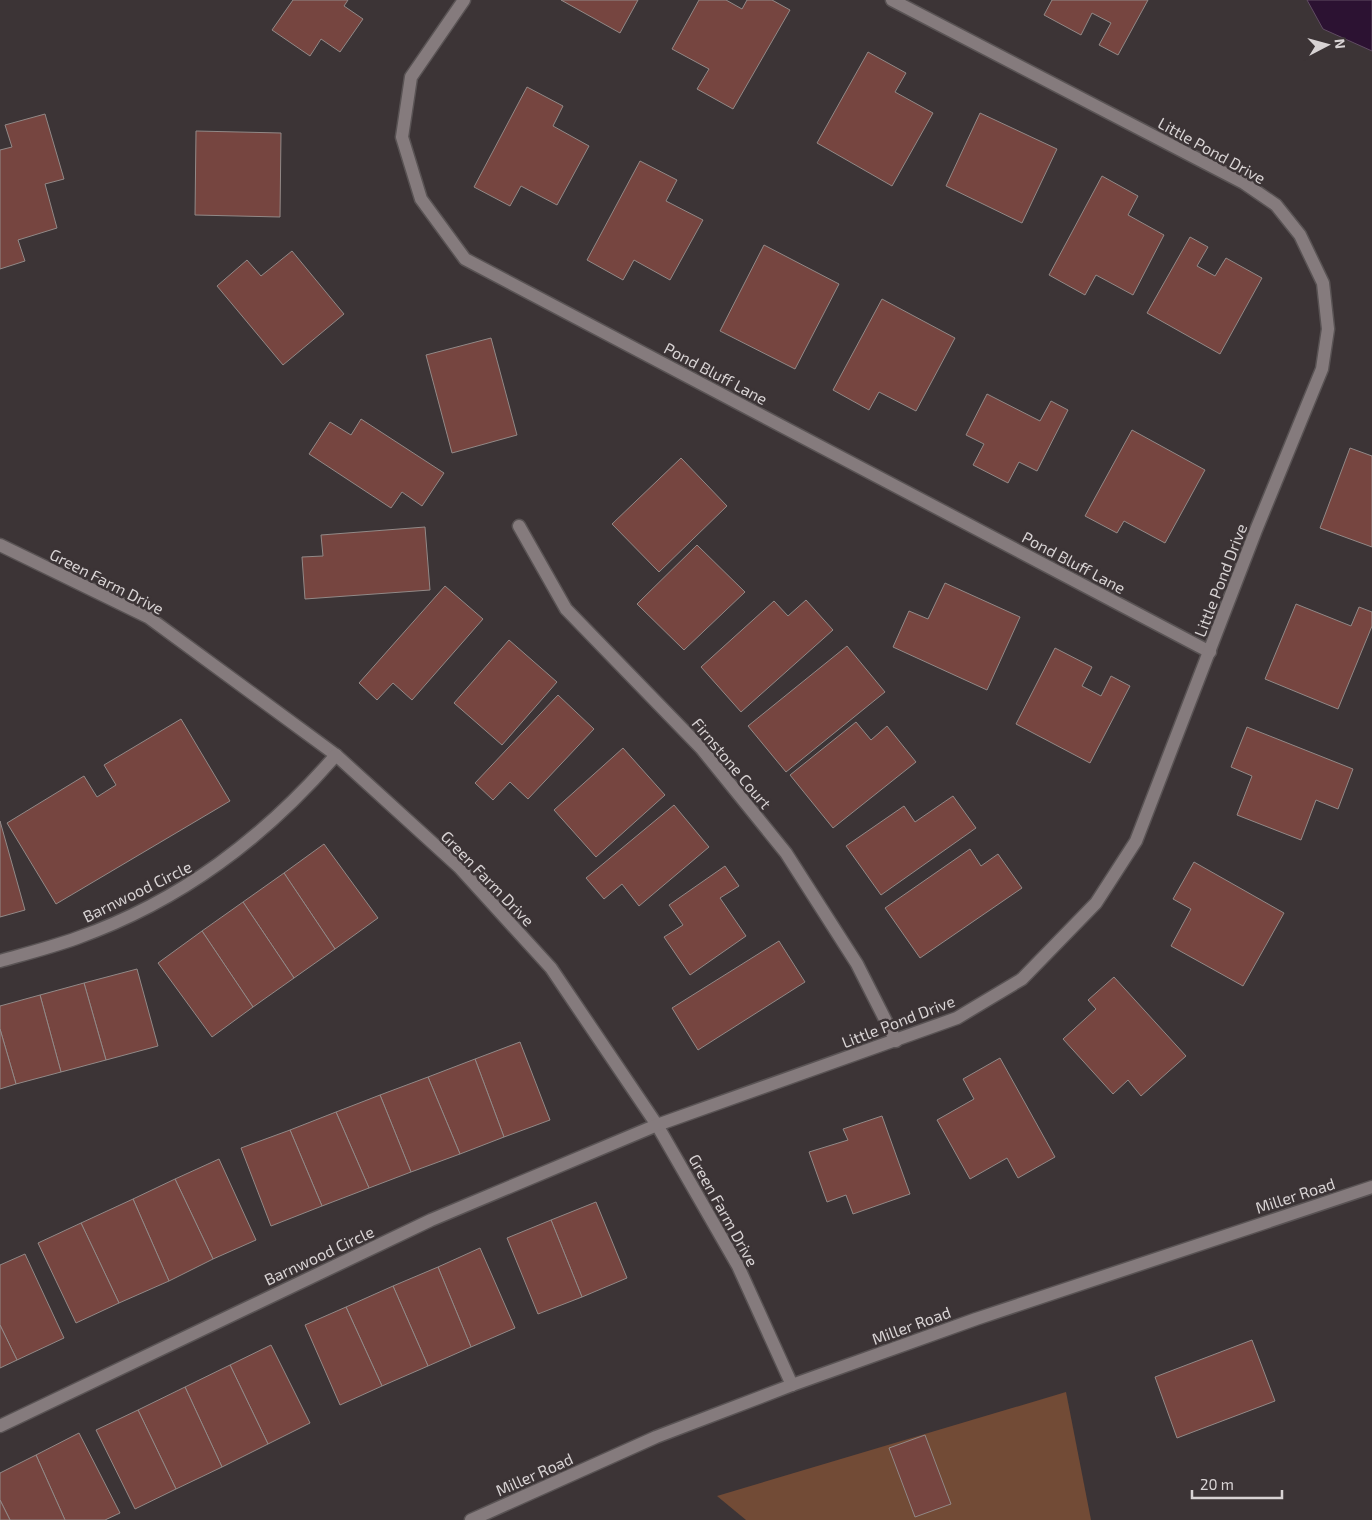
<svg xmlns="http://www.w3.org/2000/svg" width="1372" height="1520" font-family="'Exo 2',sans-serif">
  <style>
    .green { fill: #724b36 }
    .water { fill: #2c1232; stroke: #604c63 }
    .building { fill: #764540; stroke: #928987 }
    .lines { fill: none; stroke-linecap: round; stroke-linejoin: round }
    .street-casing { stroke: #595354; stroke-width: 15 }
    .secondary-casing { stroke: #595354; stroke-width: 15 }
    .street { stroke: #857b7d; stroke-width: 12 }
    .secondary { stroke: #857b7d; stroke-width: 12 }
    .labels { text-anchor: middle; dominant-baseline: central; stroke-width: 5; stroke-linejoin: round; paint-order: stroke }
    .street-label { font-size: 16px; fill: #d8d3d4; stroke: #3c3436 }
  </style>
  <rect width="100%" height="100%" fill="#3c3436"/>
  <path class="green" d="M 1066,1392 L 1091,1520 L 746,1520 L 717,1496 Z"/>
  <path class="water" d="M 1307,0 L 1372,0 L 1372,51 L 1323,29 Z"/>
  <g class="building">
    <path d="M 293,0 L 348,0 L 344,6 L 363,19 L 340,52 L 321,39 L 310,56 L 272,30 Z"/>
    <path d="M 561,0 L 638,0 L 620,33 Z"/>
    <path d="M 699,0 L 726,0 L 742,9 L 747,0 L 772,0 L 790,10 L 733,109 L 697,89 L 709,69 L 672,49 Z"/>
    <path d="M 1052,0 L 1148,0 L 1118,55 L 1099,45 L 1111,23 L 1092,13 L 1081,35 L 1044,15 Z"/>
    <path d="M 868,52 L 906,73 L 895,92 L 933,113 L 892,186 L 817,143 Z"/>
    <path d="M 527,87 L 563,106 L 553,126 L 589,146 L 557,205 L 521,186 L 510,206 L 474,187 Z"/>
    <path d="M 980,113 L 1057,149 L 1022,223 L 946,186 Z"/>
    <path d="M 45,114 L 64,179 L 45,184 L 57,228 L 18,240 L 25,261 L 0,269 L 0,150 L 12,147 L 5,125 Z"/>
    <path d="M 196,131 L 281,133 L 280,217 L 195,215 Z"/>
    <path d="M 640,161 L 677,180 L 666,201 L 703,220 L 670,280 L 634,260 L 623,280 L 587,260 Z"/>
    <path d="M 1102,176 L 1138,196 L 1128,215 L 1164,235 L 1133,295 L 1096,275 L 1085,295 L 1049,275 Z"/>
    <path d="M 1190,237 L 1208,247 L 1197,266 L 1215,276 L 1226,258 L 1262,278 L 1220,354 L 1147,313 Z"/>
    <path d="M 764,245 L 839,284 L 795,369 L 720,331 Z"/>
    <path d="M 292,251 L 344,314 L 283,365 L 217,286 L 247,260 L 261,276 Z"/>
    <path d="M 882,299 L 955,338 L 916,411 L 879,392 L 869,410 L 833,390 Z"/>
    <path d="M 491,338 L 517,435 L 452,453 L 426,355 Z"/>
    <path d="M 987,394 L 1040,421 L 1051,401 L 1068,410 L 1037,471 L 1019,462 L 1008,483 L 973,465 L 984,444 L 966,435 Z"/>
    <path d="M 361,419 L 444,473 L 422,506 L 402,492 L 391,508 L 309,454 L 330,422 L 351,435 Z"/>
    <path d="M 1132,430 L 1205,470 L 1165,543 L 1124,521 L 1117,533 L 1085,516 Z"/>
    <path d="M 1350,448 L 1372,456 L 1372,547 L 1320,528 Z"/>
    <path d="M 681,458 L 727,506 L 659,572 L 612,524 Z"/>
    <path d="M 425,527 L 430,590 L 305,599 L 302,557 L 323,556 L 321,535 Z"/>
    <path d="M 697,545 L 745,592 L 684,650 L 637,604 Z"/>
    <path d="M 945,583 L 1020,617 L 987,690 L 893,647 L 909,611 L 928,619 Z"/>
    <path d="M 445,586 L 483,619 L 412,700 L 393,683 L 377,700 L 359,683 Z"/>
    <path d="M 806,600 L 833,630 L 741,712 L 701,667 L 774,601 L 788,616 Z"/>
    <path d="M 1296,604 L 1351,626 L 1359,607 L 1372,612 L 1372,626 L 1338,709 L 1265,679 Z"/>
    <path d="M 509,640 L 557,682 L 502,745 L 454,703 Z"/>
    <path d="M 847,646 L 885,692 L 786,772 L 748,726 Z"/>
    <path d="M 1055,648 L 1092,667 L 1082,686 L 1101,696 L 1111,676 L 1130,686 L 1090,763 L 1016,724 Z"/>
    <path d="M 558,695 L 594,729 L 528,799 L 510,782 L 493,800 L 475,783 Z"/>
    <path d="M 181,719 L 230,801 L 56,904 L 7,823 L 84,776 L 97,797 L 116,785 L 104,765 Z"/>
    <path d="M 856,722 L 871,740 L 887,726 L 916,762 L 833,828 L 790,775 Z"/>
    <path d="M 1247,727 L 1353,769 L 1338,809 L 1316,800 L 1301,840 L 1237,815 L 1252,776 L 1231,767 Z"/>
    <path d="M 623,748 L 665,795 L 596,857 L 554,810 Z"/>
    <path d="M 953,796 L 976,828 L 881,895 L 846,846 L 904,806 L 915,822 Z"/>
    <path d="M 674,805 L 709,847 L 639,906 L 622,884 L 604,899 L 586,878 Z"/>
    <path d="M 0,821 L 25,910 L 0,917 Z"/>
    <path d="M 324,844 L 378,918 L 335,949 L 284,873 Z"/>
    <path d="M 970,849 L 981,866 L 998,854 L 1022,888 L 920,958 L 885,908 Z"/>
    <path d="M 1194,862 L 1284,913 L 1243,986 L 1171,946 L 1191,909 L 1173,899 Z"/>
    <path d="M 725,866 L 739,886 L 720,898 L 746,936 L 690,975 L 664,937 L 683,925 L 669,905 Z"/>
    <path d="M 284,873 L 335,949 L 294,978 L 243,902 Z"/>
    <path d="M 243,902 L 294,978 L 253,1007 L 202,931 Z"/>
    <path d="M 202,931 L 253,1007 L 212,1037 L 158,963 Z"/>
    <path d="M 779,941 L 805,982 L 698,1050 L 672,1008 Z"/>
    <path d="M 137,969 L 158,1046 L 106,1060 L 84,983 Z"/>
    <path d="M 1114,977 L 1186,1056 L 1141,1096 L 1128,1080 L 1113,1094 L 1063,1039 L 1096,1009 L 1088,1000 Z"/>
    <path d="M 84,983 L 106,1060 L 61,1072 L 40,995 Z"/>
    <path d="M 40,995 L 61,1072 L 16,1084 L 0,1029 L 0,1006 Z"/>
    <path d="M 0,1029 L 16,1084 L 0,1089 Z"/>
    <path d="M 520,1042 L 550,1120 L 504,1137 L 475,1059 Z"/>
    <path d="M 1000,1058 L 1055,1157 L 1018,1178 L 1007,1158 L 970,1179 L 937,1120 L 974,1099 L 963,1079 Z"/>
    <path d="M 475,1059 L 504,1137 L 460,1154 L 428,1077 Z"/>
    <path d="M 428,1077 L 460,1154 L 411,1172 L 380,1095 Z"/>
    <path d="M 380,1095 L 411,1172 L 369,1188 L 336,1112 Z"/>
    <path d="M 336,1112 L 369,1188 L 322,1206 L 290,1130 Z"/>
    <path d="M 882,1116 L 910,1194 L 853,1214 L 846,1195 L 827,1202 L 809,1152 L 848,1140 L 843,1129 Z"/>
    <path d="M 290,1130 L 322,1206 L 271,1226 L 241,1148 Z"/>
    <path d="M 219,1159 L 256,1240 L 213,1259 L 175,1179 Z"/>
    <path d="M 175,1179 L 213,1259 L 169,1281 L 133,1199 Z"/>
    <path d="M 133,1199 L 169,1281 L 119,1303 L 81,1223 Z"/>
    <path d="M 596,1202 L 627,1278 L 582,1297 L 551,1220 Z"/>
    <path d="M 551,1220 L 582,1297 L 538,1314 L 507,1238 Z"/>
    <path d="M 81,1223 L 119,1303 L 76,1323 L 38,1243 Z"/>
    <path d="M 480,1248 L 515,1328 L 471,1347 L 438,1267 Z"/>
    <path d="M 25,1254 L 64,1338 L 17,1360 L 0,1325 L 0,1265 Z"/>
    <path d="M 438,1267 L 471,1347 L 428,1366 L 393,1286 Z"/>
    <path d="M 393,1286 L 428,1366 L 382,1386 L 346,1307 Z"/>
    <path d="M 346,1307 L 382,1386 L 340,1405 L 305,1325 Z"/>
    <path d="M 0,1325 L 17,1360 L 0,1368 Z"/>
    <path d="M 1252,1340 L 1275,1401 L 1177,1438 L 1155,1377 Z"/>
    <path d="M 271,1345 L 310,1423 L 268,1444 L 230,1365 Z"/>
    <path d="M 230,1365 L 268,1444 L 222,1467 L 185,1387 Z"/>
    <path d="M 185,1387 L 222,1467 L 176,1489 L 138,1410 Z"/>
    <path d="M 138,1410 L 176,1489 L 135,1509 L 96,1430 Z"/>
    <path d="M 79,1433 L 120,1513 L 105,1520 L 65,1520 L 36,1455 Z"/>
    <path d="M 925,1435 L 951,1504 L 915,1517 L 889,1448 Z"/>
    <path d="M 36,1455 L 65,1520 L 10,1520 L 0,1500 L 0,1473 Z"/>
    <path d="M 0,1500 L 10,1520 L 0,1520 Z"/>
  </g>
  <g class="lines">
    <g class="street-casing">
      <g id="street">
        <path d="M 464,0 L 411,77 L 402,137 L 421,199 L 465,259 L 1210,652"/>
        <path d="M 519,526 L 566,609 L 701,748 L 786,853 L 857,964 L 896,1041"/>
        <path d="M 0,545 L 148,617 L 336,755 L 459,867 L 551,968 L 657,1125 L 738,1266 L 792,1385"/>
        <path d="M 0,961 C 25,954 52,947 77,938 C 181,901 264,838 336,755"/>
        <path d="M 0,1426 L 431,1220 L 657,1125 L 957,1018 L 1022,979 L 1096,903 L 1136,841 L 1256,530 L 1322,369 L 1328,329 L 1323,283 L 1300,235 L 1276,205 L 1244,183 L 892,0"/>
      </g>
    </g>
    <g class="secondary-casing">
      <path id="secondary" d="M 471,1520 L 656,1437 L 792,1385 L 976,1319 L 1372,1187"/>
    </g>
    <use href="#street" class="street"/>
    <use href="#secondary" class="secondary"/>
  </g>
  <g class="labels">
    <g class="street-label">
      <text transform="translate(1212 150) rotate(29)">Little Pond Drive</text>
      <text transform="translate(716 373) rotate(28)">Pond Bluff Lane</text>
      <text transform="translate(1074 562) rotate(28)">Pond Bluff Lane</text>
      <text transform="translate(1220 580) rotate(-69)">Little Pond Drive</text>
      <text transform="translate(107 581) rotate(27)">Green Farm Drive</text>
      <text transform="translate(732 763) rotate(50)">Firnstone Court</text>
      <text transform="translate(488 878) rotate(46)">Green Farm Drive</text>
      <text transform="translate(137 891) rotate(-26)">Barnwood Circle</text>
      <text transform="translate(898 1021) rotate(-21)">Little Pond Drive</text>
      <text transform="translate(1295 1195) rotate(-18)">Miller Road</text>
      <text transform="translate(724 1210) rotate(61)">Green Farm Drive</text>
      <text transform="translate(319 1255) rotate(-25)">Barnwood Circle</text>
      <text transform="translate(911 1325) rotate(-20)">Miller Road</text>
      <text transform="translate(534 1474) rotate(-24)">Miller Road</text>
    </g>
  </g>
  <g transform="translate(1327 45) rotate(84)" stroke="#3c3436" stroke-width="4" paint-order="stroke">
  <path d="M0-4L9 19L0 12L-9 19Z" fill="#d8d3d4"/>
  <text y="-8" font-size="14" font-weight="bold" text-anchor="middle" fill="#d8d3d4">N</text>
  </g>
  <path d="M1192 1490v8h90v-8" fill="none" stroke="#d8d3d4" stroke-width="2.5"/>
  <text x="1200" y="1490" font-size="15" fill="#d8d3d4" stroke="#3c3436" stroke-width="4" paint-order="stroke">20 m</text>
</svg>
